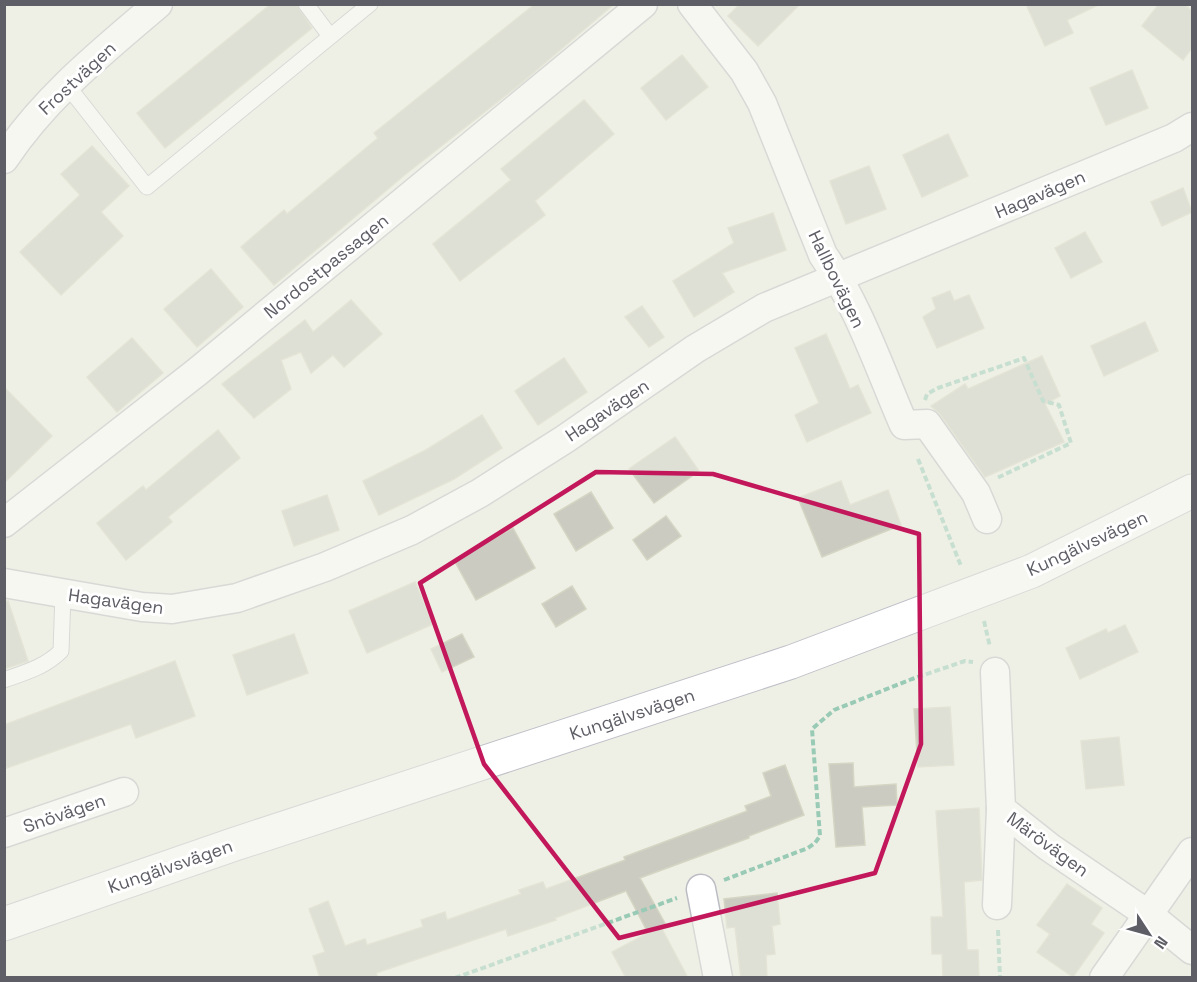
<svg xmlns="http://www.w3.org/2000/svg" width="1197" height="982" font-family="'Space Grotesk',sans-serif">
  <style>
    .building { fill: #cbcbc1; stroke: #d5d5c3; stroke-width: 1.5 }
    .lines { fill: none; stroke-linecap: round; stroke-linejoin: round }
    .lane-casing { stroke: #bcbdc4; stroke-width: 17 }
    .street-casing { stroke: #bcbdc4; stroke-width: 31 }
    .secondary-casing { stroke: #bfc0c9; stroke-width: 35 }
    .path { stroke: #98cab5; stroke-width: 4; stroke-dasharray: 6 3; stroke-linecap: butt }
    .lane { stroke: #fff; stroke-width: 15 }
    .street { stroke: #fff; stroke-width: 28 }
    .secondary { stroke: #fff; stroke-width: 33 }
    .marked { fill: none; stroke: #c2185b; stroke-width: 4.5; stroke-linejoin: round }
    .labels { text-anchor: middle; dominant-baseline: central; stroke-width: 6; stroke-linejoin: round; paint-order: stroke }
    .street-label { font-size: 18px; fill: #5d5e66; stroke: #fff }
  </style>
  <rect width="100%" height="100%" fill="#eff0e5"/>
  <g class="building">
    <path d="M 271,4 L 296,4 L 312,28 L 165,148 L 137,113 Z"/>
    <path d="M 535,4 L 614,4 L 519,85 L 407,173 L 274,285 L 241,247 L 284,210 L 287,214 L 378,138 L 374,133 Z"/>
    <path d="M 740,4 L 800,4 L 758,46 L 728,16 Z"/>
    <path d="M 1026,4 L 1100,4 L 1067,20 L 1073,33 L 1045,46 Z"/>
    <path d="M 1159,4 L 1184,4 L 1192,11 L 1192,48 L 1183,60 L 1142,26 Z"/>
    <path d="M 682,55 L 708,87 L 666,120 L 641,88 Z"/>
    <path d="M 1132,70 L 1148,108 L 1106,125 L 1090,88 Z"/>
    <path d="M 584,100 L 614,134 L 535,201 L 545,215 L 460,281 L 433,244 L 511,180 L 501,169 Z"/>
    <path d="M 948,134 L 968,176 L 922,197 L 903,155 Z"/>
    <path d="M 92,146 L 129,186 L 101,212 L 123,236 L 61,295 L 20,252 L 80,195 L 61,174 Z"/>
    <path d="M 869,166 L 886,209 L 846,224 L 830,181 Z"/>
    <path d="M 1183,188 L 1192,212 L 1162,226 L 1151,202 Z"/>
    <path d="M 773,213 L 786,250 L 722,273 L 734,292 L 694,317 L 673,281 L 734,243 L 728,228 Z"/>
    <path d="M 1085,232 L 1102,262 L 1071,278 L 1055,248 Z"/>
    <path d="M 211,269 L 243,307 L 197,347 L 164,309 Z"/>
    <path d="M 950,291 L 954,301 L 969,295 L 984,328 L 937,348 L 923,317 L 936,309 L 932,298 Z"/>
    <path d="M 351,300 L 382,334 L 344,367 L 333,355 L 311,373 L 301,352 L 281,360 L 291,389 L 254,418 L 222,384 L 305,320 L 313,332 Z"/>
    <path d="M 642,306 L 664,337 L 649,347 L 625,317 Z"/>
    <path d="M 1145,322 L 1158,351 L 1104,376 L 1091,346 Z"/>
    <path d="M 826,334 L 850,389 L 858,385 L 871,413 L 807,442 L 795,415 L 819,403 L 795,348 Z"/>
    <path d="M 132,338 L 163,373 L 117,412 L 87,377 Z"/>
    <path d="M 1042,356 L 1060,396 L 1045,404 L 1064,442 L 985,477 L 940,414 L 931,406 L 965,384 L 968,389 Z"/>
    <path d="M 564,358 L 587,392 L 538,425 L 515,391 Z"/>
    <path d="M 4,387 L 52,436 L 4,483 Z"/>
    <path d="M 482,415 L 502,448 L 454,479 L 379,515 L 363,481 L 426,450 Z"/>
    <path d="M 218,430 L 240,458 L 168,517 L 172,522 L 126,560 L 97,523 L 143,486 L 146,490 Z"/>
    <path d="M 675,437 L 699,471 L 654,503 L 629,469 Z"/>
    <path d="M 841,481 L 850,505 L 888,490 L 901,525 L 822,557 L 798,498 Z"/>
    <path d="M 591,492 L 613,528 L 576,551 L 554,514 Z"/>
    <path d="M 327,495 L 339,530 L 294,546 L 282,511 Z"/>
    <path d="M 666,516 L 681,536 L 647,560 L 633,540 Z"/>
    <path d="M 513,528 L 535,568 L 476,600 L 454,560 Z"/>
    <path d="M 415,582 L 433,624 L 367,653 L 349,611 Z"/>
    <path d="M 572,586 L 586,609 L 556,627 L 542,604 Z"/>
    <path d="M 8,601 L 28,661 L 4,669 L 4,602 Z"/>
    <path d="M 1125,625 L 1138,652 L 1080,679 L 1066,648 L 1106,629 L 1108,633 Z"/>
    <path d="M 294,634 L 308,673 L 247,695 L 233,655 Z"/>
    <path d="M 462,634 L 474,657 L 442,672 L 431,649 Z"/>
    <path d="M 175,661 L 195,716 L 136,738 L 131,724 L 4,769 L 4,725 Z"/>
    <path d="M 950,707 L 954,765 L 918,767 L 914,709 Z"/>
    <path d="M 1119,737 L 1124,785 L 1086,789 L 1081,741 Z"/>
    <path d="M 853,763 L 854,787 L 896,784 L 897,805 L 862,807 L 865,845 L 836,847 L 829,764 Z"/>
    <path d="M 785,765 L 804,815 L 749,836 L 749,838 L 640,878 L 666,925 L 662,929 L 688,978 L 626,978 L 612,952 L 648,933 L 626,891 L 555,918 L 556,920 L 508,936 L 506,929 L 376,973 L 378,978 L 320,978 L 313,956 L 325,952 L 309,909 L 328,901 L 345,946 L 365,939 L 367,945 L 423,927 L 421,920 L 445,912 L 447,920 L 521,894 L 519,890 L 543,882 L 546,889 L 625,860 L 624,857 L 747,811 L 745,806 L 771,796 L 763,773 Z"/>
    <path d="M 979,808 L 982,880 L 964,882 L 967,950 L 978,950 L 979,978 L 943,978 L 942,954 L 932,954 L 931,917 L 943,917 L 936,811 Z"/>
    <path d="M 1067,884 L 1102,908 L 1091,924 L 1104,933 L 1073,977 L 1037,952 L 1050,934 L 1037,925 Z"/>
    <path d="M 777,893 L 780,924 L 772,926 L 775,954 L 766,955 L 767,978 L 741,978 L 735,927 L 727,928 L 724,899 Z"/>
  </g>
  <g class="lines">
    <g class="lane-casing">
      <g id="lane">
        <path d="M 306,4 L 330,36"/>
        <path d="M 66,84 L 147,187 L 370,4"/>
        <path d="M 4,680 C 26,672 45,667 61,651 L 63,594"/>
      </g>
    </g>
    <g class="street-casing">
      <g id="street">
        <path d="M 692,4 L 744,71 L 762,103 L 823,255 C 858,304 880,370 904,425 L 927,424 L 976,493 L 987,519"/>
        <path d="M 4,159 C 45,97 102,52 158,4"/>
        <path d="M 4,523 L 197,372 L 643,4"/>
        <path d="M 4,583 L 142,607 L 172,609 L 237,598 L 325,567 L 412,530 L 480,493 L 565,439 L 695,349 L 764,308 L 1174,138 L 1192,127"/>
        <path d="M 995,672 L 1001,809 L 1049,847 L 1149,915 L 1192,950"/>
        <path d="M 4,833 L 124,792"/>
        <path d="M 701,889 L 718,978"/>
        <path d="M 997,905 L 1001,809"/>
        <path d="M 1104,978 L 1192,852"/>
      </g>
    </g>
    <g class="secondary-casing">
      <path id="secondary" d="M 4,924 L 235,844 L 791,662 L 1032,571 L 1192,491"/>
    </g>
    <g class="path">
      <path d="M 925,400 L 927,394 L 938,388 L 1024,358 L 1043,401 L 1059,405 L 1071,443 L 997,478"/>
      <path d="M 918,459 L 961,566"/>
      <path d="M 984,621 L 990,647"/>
      <path d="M 724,880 L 808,848 L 815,843 L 820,836 L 812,729 L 834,710 L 912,679 L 965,661 L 973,662"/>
      <path d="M 998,930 L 1000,978"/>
      <path d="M 455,978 L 677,898"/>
    </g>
    <use href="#lane" class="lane"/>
    <use href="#street" class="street"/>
    <use href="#secondary" class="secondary"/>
  </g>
  <path d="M0 0H1197V982H0ZM 596,472 L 713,474 L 919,534 L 921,744 L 875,873 L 619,938 L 484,764 L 420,583 Z" fill="#eff0e5" fill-opacity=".55" fill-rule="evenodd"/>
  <path class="marked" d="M 596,472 L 713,474 L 919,534 L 921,744 L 875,873 L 619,938 L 484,764 L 420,583 Z"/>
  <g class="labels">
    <g class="street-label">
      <text transform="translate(77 78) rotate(-43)">Frostvägen</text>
      <text transform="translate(1040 194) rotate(-23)">Hagavägen</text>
      <text transform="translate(326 266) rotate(-39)">Nordostpassagen</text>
      <text transform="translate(837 279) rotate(64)">Hallbovägen</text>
      <text transform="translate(607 410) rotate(-34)">Hagavägen</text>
      <text transform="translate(1087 543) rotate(-25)">Kungälvsvägen</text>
      <text transform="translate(116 601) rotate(8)">Hagavägen</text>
      <text transform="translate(632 714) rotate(-18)">Kungälvsvägen</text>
      <text transform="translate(64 813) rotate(-19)">Snövägen</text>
      <text transform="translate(1048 844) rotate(36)">Märövägen</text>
      <text transform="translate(170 866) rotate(-19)">Kungälvsvägen</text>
    </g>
  </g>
  <rect width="1197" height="982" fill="none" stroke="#5d5e66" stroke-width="12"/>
  <g transform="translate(1149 934) rotate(126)" stroke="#ffffff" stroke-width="4.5" paint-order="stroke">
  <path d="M0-4.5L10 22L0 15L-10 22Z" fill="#5d5e66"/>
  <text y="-9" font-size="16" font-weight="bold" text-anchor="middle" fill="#5d5e66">N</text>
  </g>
</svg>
